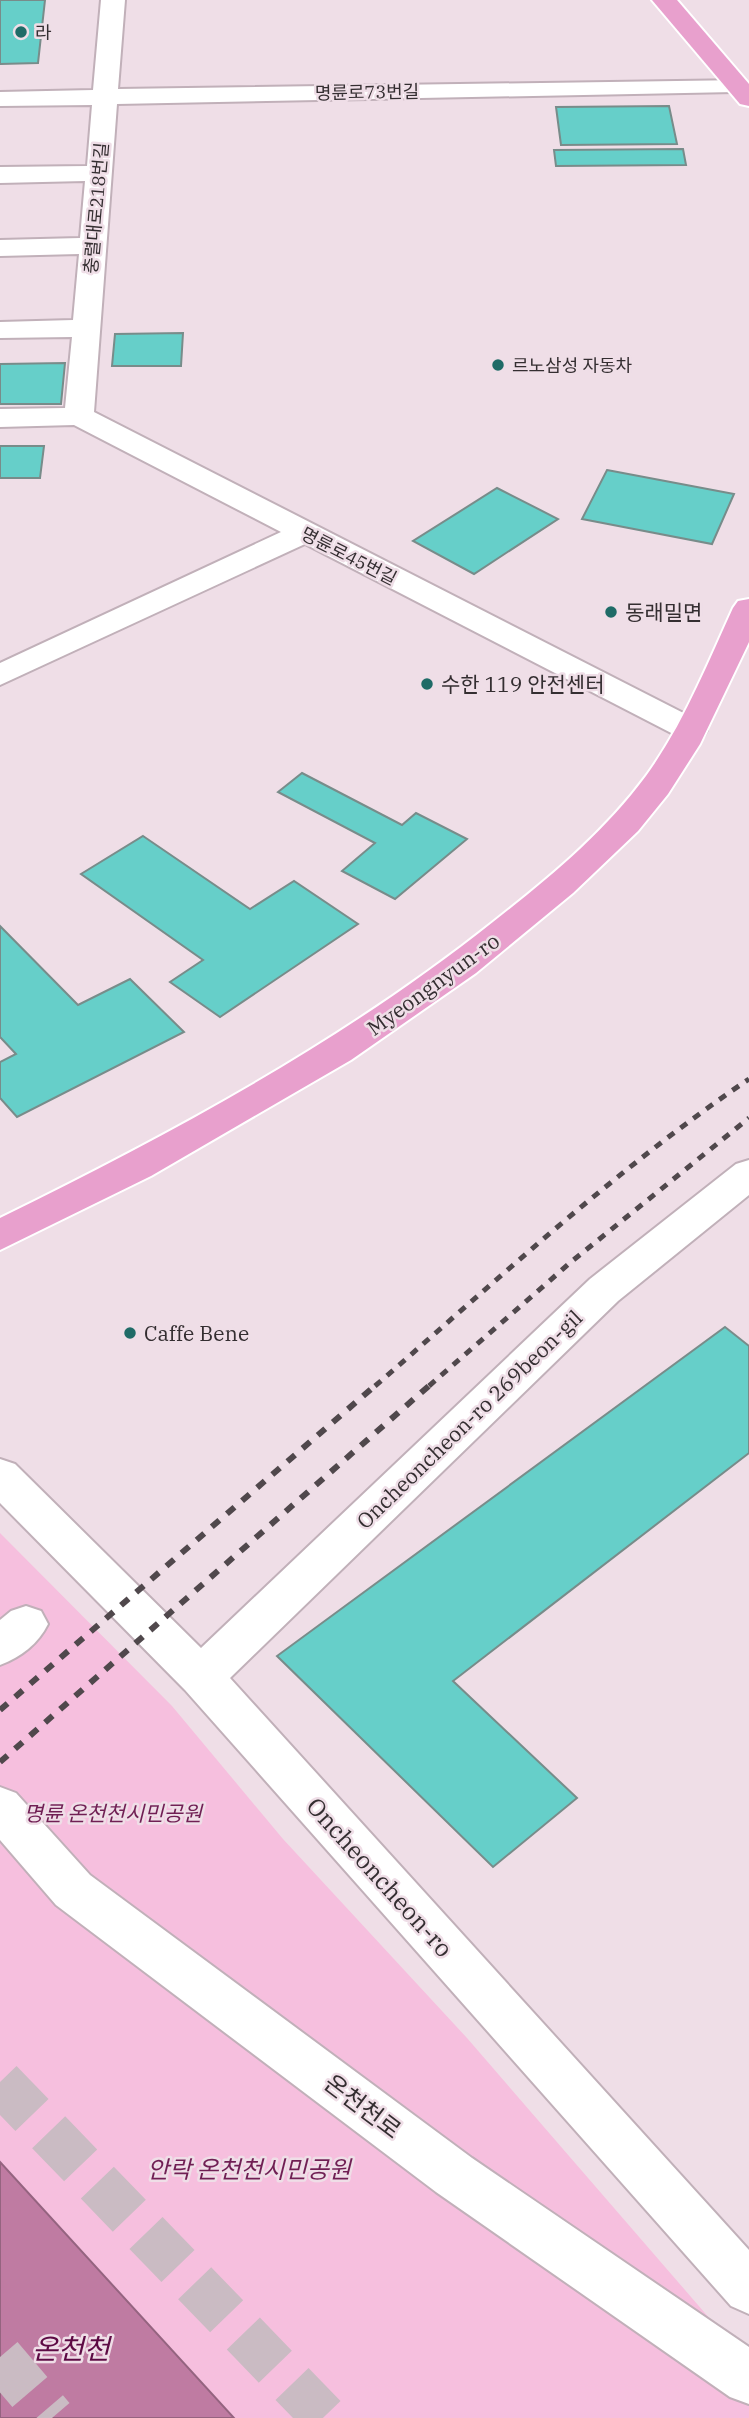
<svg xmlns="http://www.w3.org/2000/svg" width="749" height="2418" font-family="'IBM Plex Serif','Noto Sans KR',serif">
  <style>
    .green { fill: #f6bfde }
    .water { fill: #bf7ba2; stroke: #956480; stroke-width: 2 }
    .building { fill: #66cfc9; stroke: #788c8a; stroke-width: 2 }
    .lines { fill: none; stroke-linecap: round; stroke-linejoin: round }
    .highway-tunnel { stroke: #cabbc3; stroke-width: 46; stroke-dasharray: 46 24; stroke-linecap: butt }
    .minor-casing { stroke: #c1b0b9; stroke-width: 4 }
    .major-casing { stroke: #fff; stroke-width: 4 }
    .minor { fill: #fff; fill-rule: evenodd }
    .major { fill: #e8a0cd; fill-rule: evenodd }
    .rail-far1 { stroke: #50484c; stroke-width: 5; stroke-dasharray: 8 8; stroke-linecap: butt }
    .rail { stroke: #50484c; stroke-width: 6; stroke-dasharray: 10 10; stroke-linecap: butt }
    .poi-dot { fill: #1f6b67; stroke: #efdee7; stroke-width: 2.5 }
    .labels { text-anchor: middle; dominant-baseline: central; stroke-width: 5; stroke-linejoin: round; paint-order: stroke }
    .far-poi-label { font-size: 18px; fill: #342e31; stroke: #efdee7; text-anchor: start }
    .far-street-label { font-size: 18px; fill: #342e31; stroke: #efdee7 }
    .poi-label { font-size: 21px; fill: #342e31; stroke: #efdee7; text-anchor: start }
    .street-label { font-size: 21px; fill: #342e31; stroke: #efdee7 }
    .park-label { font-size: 21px; font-style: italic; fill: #701f54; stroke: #efdee7 }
    .near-street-label { font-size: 24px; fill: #342e31; stroke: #efdee7 }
    .near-park-label { font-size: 24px; font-style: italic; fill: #701f54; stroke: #efdee7 }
    .near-water-label { font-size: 28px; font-style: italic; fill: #5d0a44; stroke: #efdee7 }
  </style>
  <rect width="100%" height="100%" fill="#efdee7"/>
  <path class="green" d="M 0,1533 L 172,1706 L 283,1839 L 467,2038 L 749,2364 L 749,2418 L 0,2418 Z"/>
  <path class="water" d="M 0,2162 L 234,2418 L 0,2418 Z"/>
  <g class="building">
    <path d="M 0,0 L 45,0 L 38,63 L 0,64 Z"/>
    <path d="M 669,106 L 677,144 L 561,145 L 556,107 Z"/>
    <path d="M 683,149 L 686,165 L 556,166 L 554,150 Z"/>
    <path d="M 183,333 L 181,366 L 112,366 L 115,334 Z"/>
    <path d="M 65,363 L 61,404 L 0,404 L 0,364 Z"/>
    <path d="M 0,446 L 44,446 L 40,478 L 0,478 Z"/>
    <path d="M 607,470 L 734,494 L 712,544 L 582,519 Z"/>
    <path d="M 497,488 L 558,519 L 474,574 L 413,541 Z"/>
    <path d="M 302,773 L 402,825 L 416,813 L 467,839 L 395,899 L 342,871 L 375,843 L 278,792 Z"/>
    <path d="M 143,836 L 250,909 L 294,881 L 358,924 L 220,1017 L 170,982 L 203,960 L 81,874 Z"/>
    <path d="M 0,926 L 78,1005 L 130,979 L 184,1032 L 17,1117 L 0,1098 L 0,1062 L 16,1054 L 0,1037 Z"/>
    <path d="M 725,1327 L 749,1346 L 749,1453 L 453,1681 L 577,1798 L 493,1867 L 277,1656 Z"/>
  </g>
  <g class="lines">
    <g class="highway-tunnel">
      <path d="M 0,2082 L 325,2418"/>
      <path d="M 0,2357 L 52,2418"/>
    </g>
    <g class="minor-casing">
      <g id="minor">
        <path d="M 101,0 L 125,0 L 118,89 L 744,80 L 747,85 L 744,90 L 735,92 L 117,104 L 94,412 L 703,723 L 707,730 L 703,737 L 691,740 L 679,737 L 305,544 L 0,685 L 0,663 L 281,532 L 74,425 L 0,427 L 0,409 L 65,408 L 72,337 L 0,338 L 0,322 L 73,320 L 79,254 L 0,256 L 0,240 L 80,238 L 85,181 L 0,183 L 0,167 L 87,166 L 92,105 L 0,106 L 0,92 L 93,90 Z"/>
        <path d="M 749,1160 L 749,1195 L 618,1301 L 230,1678 L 749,2250 L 749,2314 L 731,2306 L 185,1690 L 0,1503 L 0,1459 L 15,1464 L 201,1648 L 590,1279 L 736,1164 Z"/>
        <path d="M 26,1606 L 41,1611 L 48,1624 C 38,1644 21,1657 0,1665 L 0,1620 L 11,1611 Z"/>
        <path d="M 0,1787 L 16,1793 L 90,1875 L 472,2158 L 749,2347 L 749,2404 L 730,2397 L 436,2192 L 56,1905 L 0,1840 Z"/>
      </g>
    </g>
    <g class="major-casing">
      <g id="major">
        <path d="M 652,0 L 677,0 L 749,84 L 749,106 L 740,104 Z"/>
        <path d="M 749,599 L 749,642 L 700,744 L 668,794 L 638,831 L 573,893 L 476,973 L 351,1060 L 151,1176 L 0,1250 L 0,1218 C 173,1133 342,1042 493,922 C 548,879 604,833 646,776 C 683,725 707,665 733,608 L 738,601 Z"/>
      </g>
    </g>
    <use href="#minor" class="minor"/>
    <use href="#major" class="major"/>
    <g class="rail-far1">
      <path d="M 375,1386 C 496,1281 616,1169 749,1079"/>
      <path d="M 429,1386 L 571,1262 L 749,1118"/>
    </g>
    <g class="rail">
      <path d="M 0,1710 L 377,1384"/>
      <path d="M 0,1762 L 431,1384"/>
    </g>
  </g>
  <g class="poi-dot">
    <circle cx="21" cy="32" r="7"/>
    <circle cx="498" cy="365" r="7"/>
    <circle cx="611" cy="612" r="7"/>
    <circle cx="427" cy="684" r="7"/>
    <circle cx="130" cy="1333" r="7"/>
  </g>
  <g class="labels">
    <g class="far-poi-label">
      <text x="35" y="32">라</text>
      <text x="512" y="365">르노삼성 자동차</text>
    </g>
    <g class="far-street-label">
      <text transform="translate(367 92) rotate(-1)">명륜로73번길</text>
      <text transform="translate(96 208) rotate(-85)">충렬대로218번길</text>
      <text transform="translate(349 556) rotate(27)">명륜로45번길</text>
    </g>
    <g class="poi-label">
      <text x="625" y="612">동래밀면</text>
      <text x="441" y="684">수한 119 안전센터</text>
      <text x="144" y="1333">Caffe Bene</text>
    </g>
    <g class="street-label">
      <text transform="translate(433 984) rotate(-36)">Myeongnyun-ro</text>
      <text transform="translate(469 1419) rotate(-44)">Oncheoncheon-ro 269beon-gil</text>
    </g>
    <g class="park-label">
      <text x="113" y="1813">명륜 온천천시민공원</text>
    </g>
    <g class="near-street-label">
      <text transform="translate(380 1877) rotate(48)">Oncheoncheon-ro</text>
      <text transform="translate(363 2106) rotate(37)">온천천로</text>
    </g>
    <g class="near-park-label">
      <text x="249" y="2169">안락 온천천시민공원</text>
    </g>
    <g class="near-water-label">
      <text x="71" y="2348">온천천</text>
    </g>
  </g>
</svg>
